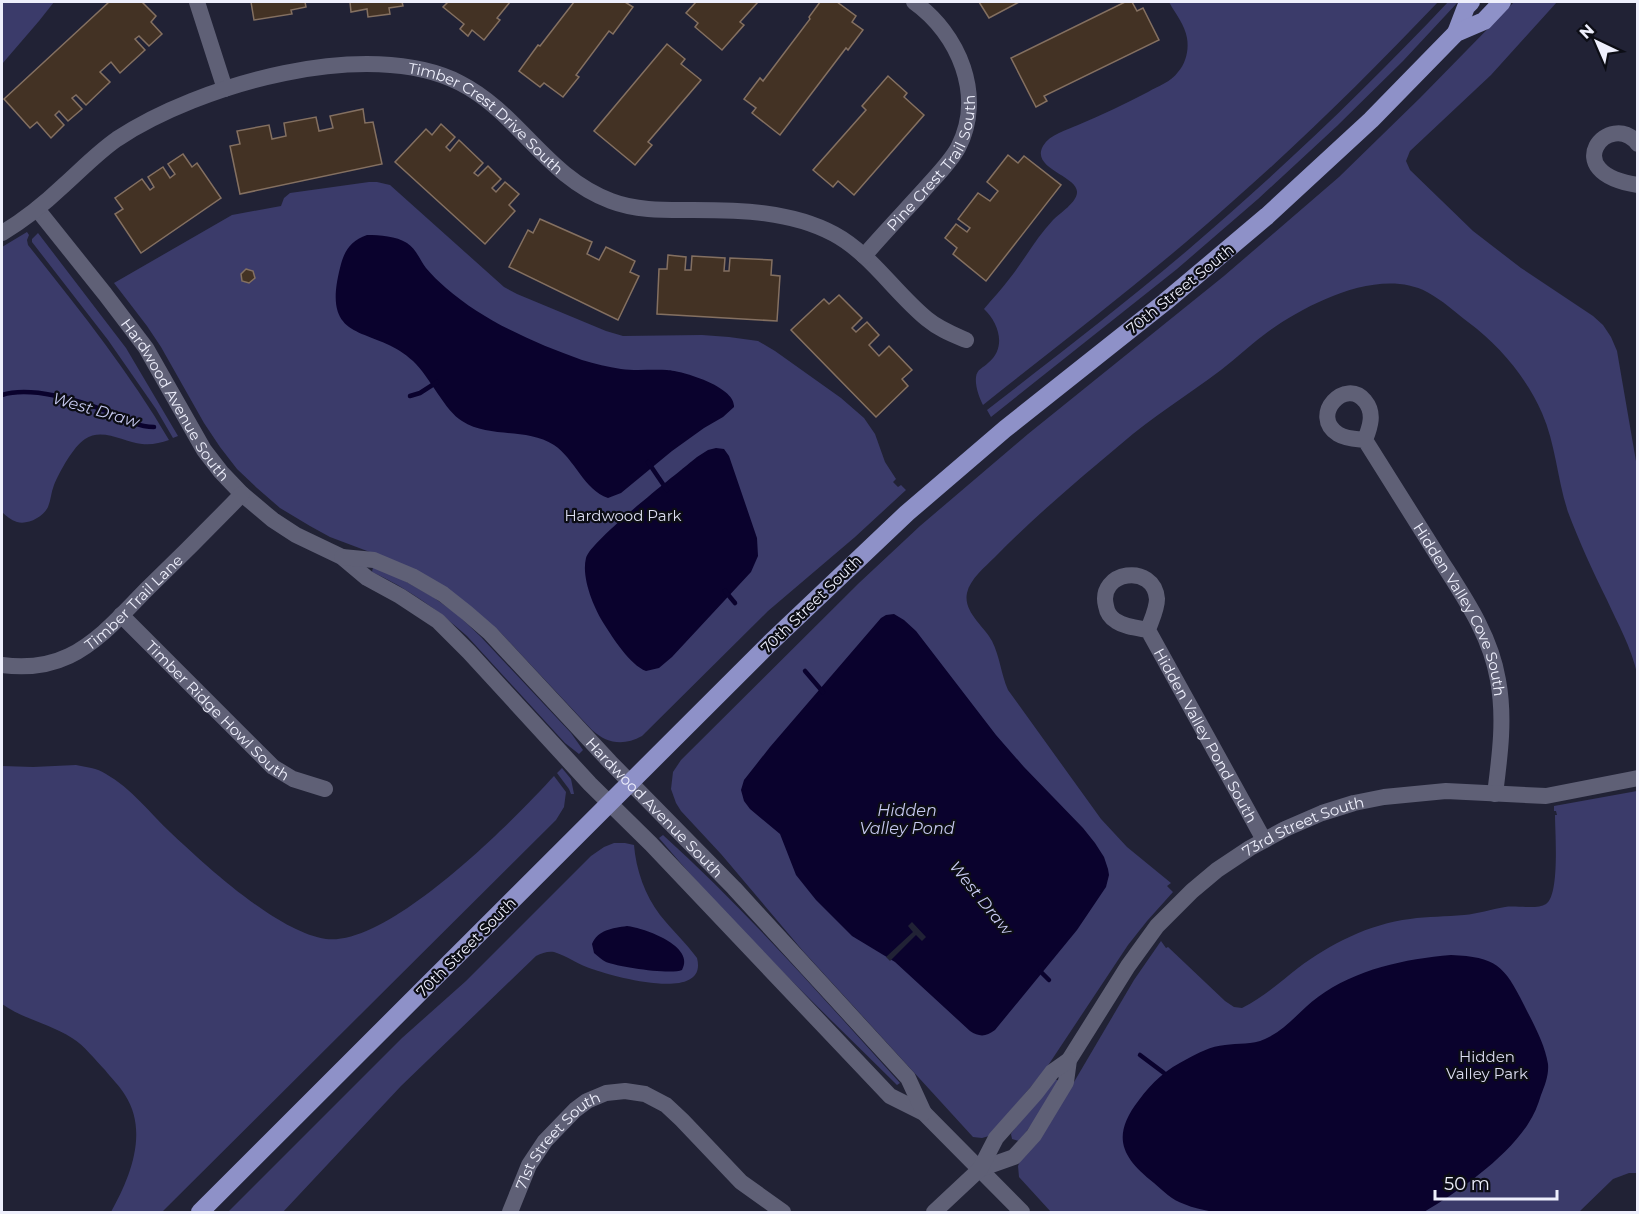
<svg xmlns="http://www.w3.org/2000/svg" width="1639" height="1214" font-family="Montserrat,sans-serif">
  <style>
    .green { fill: #3b3b6a }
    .water { fill: #0a022d }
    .pier { fill: #212235 }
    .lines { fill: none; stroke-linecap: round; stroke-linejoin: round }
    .stream { stroke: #0a022d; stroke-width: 4.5 }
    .building { fill: #433224; stroke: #847061; stroke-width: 1.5 }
    .minor { stroke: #5f6076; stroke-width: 16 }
    .major { stroke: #8e91c8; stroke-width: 18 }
    .labels { text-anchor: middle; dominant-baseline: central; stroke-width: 4.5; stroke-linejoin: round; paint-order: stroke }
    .street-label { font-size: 15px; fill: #eeeffc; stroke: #0c0d15 }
    .park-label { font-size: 15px; fill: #dcddf1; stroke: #0c0d15 }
    .water-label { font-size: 16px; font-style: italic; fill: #c7caf1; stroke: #0c0d15 }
  </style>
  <rect width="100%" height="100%" fill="#212235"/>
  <g class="green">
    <path d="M 2,2 L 54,2 L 39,21 L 2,64 Z"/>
    <path d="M 1169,2 L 1438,2 C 1372,71 1305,138 1233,201 C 1153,273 1067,338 983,405 C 979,397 975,386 976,377 C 977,369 983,368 988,363 C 1007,348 999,323 984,309 C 992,299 1002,289 1010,278 C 1025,259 1036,238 1053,220 C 1060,213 1076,203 1077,193 C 1079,176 1030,169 1043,146 C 1050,134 1067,130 1078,125 C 1102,115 1125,104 1148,92 C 1158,86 1171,82 1178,72 C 1186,63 1189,50 1187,38 C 1185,25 1175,13 1169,2 Z"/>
    <path d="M 1448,2 L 1458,2 L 1403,61 L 1337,126 L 1258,199 L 1177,269 L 991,417 L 987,410 C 1055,357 1123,305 1189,249 C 1280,171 1366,89 1448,2 Z"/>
    <path d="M 1514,2 L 1557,2 L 1491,75 L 1410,151 L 1406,161 L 1410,170 L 1473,231 L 1521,268 L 1593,316 L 1603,325 L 1611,337 L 1617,351 L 1637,467 L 1637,673 C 1631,647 1618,624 1607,600 C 1593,572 1579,541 1568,512 C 1557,479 1556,445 1542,413 C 1526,377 1500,346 1468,322 C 1455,312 1442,300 1427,292 C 1379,267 1309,303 1269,331 C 1252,343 1237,358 1221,370 C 1188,395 1152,417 1121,444 C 1078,480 1034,517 995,557 C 985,567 970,579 967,593 C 963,612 984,626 992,641 C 1000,657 1001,674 1008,690 L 1101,819 L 1127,847 L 1171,883 L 1167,886 L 1173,892 L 1147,921 L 1128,945 L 1045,1070 L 989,1136 L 982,1138 L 973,1137 L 803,951 L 721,854 L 681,811 L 676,803 L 671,789 L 673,772 L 681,760 L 859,583 L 920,526 L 1028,434 L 1224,276 L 1339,177 L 1420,98 Z"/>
    <path d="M 369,182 L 377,182 L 390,185 L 504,287 L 517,294 L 606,331 L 623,336 L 702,335 L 729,337 L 758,341 L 775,351 L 841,398 L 864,418 L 875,434 L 885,462 L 896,479 L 893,482 L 898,487 L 901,485 L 906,490 L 855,537 L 768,611 L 642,736 C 624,746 607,744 592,730 L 499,631 L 391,560 L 330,537 L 310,526 L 280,508 L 257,488 L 237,469 L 220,447 L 204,423 L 161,347 L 147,326 L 114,283 L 232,215 L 281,206 L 284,198 L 290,193 Z"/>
    <path d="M 27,232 L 29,235 L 27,240 L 28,245 C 78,308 128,370 169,440 C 160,443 152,445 142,444 C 124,442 102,427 85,439 C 73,447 60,471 54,485 C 51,492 51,500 48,507 C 43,517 28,525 17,522 C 11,520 6,516 2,512 L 2,247 Z"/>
    <path d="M 38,233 L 126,348 L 178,436 L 173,438 L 156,409 L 108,340 L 32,242 L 32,239 Z"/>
    <path d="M 373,567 L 396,576 L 433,597 L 458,615 L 481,637 L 571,733 L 583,750 L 579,754 L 565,743 L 467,636 C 438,610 407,588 372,572 Z"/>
    <path d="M 76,765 C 86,767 97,768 106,774 C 131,788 150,813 170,832 C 205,865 277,932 326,939 C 389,947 513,821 554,776 L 566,792 L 564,807 L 556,820 L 162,1212 L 111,1212 C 130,1178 149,1132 125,1095 C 120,1086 111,1078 105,1070 C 95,1060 84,1045 72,1038 C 50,1024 23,1019 2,1004 L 2,766 L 33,767 Z"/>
    <path d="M 562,768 L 571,779 L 574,794 L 571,794 L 569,789 L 557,773 Z"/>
    <path d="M 1637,791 L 1637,1173 L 1629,1173 L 1613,1179 L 1579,1212 L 1051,1212 L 1019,1177 L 1018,1166 L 1021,1159 L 1064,1099 L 1134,980 L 1161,941 L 1166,948 L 1168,947 L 1225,1001 L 1234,1007 L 1242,1008 C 1263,998 1280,982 1298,968 C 1330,944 1369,924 1410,919 C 1428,916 1446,917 1464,915 C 1478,914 1491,909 1505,907 C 1516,905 1537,910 1546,904 C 1560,895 1555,832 1555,815 L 1557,815 L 1556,811 L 1554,811 L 1554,806 Z"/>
    <path d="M 663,835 C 747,911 823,998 900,1083 L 897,1085 C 816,1005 733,926 659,838 Z"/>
    <path d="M 614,843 L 625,843 L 634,845 C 636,870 645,895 660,915 C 672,930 686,943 697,958 C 709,1004 612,976 592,969 C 579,965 567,956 554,952 C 548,951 542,953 536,956 L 401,1086 L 283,1212 L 228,1212 L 402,1038 L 466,981 L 591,856 L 604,847 Z"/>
    <path d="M 1055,1079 L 1059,1081 L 1040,1114 L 1019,1141 L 1012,1139 L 1011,1134 L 1012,1132 Z"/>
  </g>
  <g class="water">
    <path d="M 367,235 C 380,235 396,236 407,243 C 416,249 420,260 426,268 C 432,275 439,282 446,288 C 484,321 534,343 582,360 C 595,364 608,367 621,369 C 636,371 652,369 667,370 C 683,371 736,387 734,407 L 723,417 L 704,428 L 672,451 L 621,493 L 608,498 C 584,490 575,459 554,445 C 526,427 490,439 462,421 C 445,411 430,377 413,361 C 374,324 320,347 340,268 C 344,251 350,241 367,235 Z"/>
    <path d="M 716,448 L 724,449 L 729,456 L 757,538 L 758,556 L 751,572 L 672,657 L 659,668 L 646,671 C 630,665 613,638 604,624 C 594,608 581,578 586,558 C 591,540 678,473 697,457 L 708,450 Z"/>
    <path d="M 894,614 L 904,620 L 916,631 L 996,735 L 1024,767 L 1083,828 L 1095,843 L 1104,857 L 1108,869 L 1109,875 L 1106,887 L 1077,930 L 995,1030 C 986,1037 979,1037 970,1031 L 895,962 L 852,936 L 816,900 L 796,875 L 780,834 L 750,809 L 744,801 L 741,790 L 744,780 L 770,747 L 881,618 L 886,615 Z"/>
    <path d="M 627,926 C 644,928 696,946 682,970 C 671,975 619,967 606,962 C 602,960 598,956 594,953 L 592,944 C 598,930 612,928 627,926 Z"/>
    <path d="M 1451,955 C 1496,957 1504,965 1524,1005 C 1533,1023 1545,1044 1548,1064 C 1549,1075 1545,1085 1541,1095 C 1538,1105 1534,1115 1528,1124 C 1505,1159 1459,1191 1424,1212 L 1214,1212 C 1204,1210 1193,1208 1184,1204 C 1172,1200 1163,1191 1154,1183 C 1121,1157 1111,1136 1139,1100 C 1152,1082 1167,1069 1187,1059 C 1198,1053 1211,1046 1225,1045 C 1238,1043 1252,1045 1265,1039 C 1286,1030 1300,1010 1318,997 C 1356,969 1405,959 1451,955 Z"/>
  </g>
  <path class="pier" d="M 912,922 L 926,937 L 922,941 L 916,935 L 890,961 L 886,957 L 913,932 L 908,926 Z"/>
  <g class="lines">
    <g class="stream">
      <path d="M 2,395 C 31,386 78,400 106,411 C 121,418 137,427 154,427"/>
      <path d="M 410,396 L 420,393 L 437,382"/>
      <path d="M 648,462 L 667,490"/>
      <path d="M 725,591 L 735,603"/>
      <path d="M 805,671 L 823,692"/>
      <path d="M 1040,971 L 1049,980"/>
      <path d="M 1140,1055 L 1164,1073"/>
    </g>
  </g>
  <g class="building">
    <path d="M 109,2 L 142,2 L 156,16 L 151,22 L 162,34 L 149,46 L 139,36 L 135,39 L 145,50 L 120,73 L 111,62 L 100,72 L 110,82 L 86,105 L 76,95 L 72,98 L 82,109 L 68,121 L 59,111 L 55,115 L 64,125 L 51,138 L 37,122 L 30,128 L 4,99 Z"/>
    <path d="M 251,2 L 305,2 L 306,7 L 291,10 L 292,14 L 254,20 Z"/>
    <path d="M 350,2 L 402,2 L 403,6 L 389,8 L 390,14 L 368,17 L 367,9 L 351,12 Z"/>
    <path d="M 448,2 L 510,2 L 497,18 L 500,20 L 484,40 L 472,30 L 468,36 L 460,29 L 464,24 L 443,7 Z"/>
    <path d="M 574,2 L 625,2 L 633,7 L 613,34 L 609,31 L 576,75 L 579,77 L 563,97 L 544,83 L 540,87 L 519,71 L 538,45 L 540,46 Z"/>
    <path d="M 696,2 L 758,2 L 740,22 L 744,25 L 722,50 L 695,27 L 698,23 L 686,13 Z"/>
    <path d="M 820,2 L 837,2 L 856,16 L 852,22 L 863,30 L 848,50 L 846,48 L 780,135 L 752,113 L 756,108 L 744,99 L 760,78 L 763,81 L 810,19 L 809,17 Z"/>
    <path d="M 979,2 L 1019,2 L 989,18 Z"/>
    <path d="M 1125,2 L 1132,2 L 1137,11 L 1143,8 L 1159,40 L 1044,96 L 1047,101 L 1036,107 L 1011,58 Z"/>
    <path d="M 667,44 L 685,59 L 681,64 L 701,80 L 648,142 L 652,145 L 635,165 L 594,131 Z"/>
    <path d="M 888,76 L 907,93 L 904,97 L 924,115 L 854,195 L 838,181 L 833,187 L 813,170 L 866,110 L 862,106 Z"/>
    <path d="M 363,109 L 365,123 L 373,122 L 382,164 L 240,194 L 230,146 L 240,144 L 237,131 L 269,125 L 272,139 L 286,136 L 284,123 L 316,117 L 319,131 L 333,128 L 330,116 Z"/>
    <path d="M 441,124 L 455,137 L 446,147 L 450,151 L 459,140 L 483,163 L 474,173 L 478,176 L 488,166 L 501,179 L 492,188 L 496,192 L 505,182 L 519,194 L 509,205 L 515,211 L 485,244 L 395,162 L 426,129 L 432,135 Z"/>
    <path d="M 183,154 L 192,167 L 197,163 L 221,198 L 141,253 L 115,214 L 123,209 L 115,198 L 142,179 L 150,190 L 154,187 L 148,177 L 163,167 L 170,178 L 175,174 L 168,164 Z"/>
    <path d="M 1008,155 L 1018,163 L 1024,156 L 1061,185 L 986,281 L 953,254 L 957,248 L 945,238 L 956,224 L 967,232 L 970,228 L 958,219 L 978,193 L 990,201 L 998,191 L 987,182 Z"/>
    <path d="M 540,219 L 592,242 L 587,254 L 599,260 L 606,247 L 635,261 L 630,272 L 639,276 L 618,320 L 509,267 L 528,230 L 533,233 Z"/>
    <path d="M 668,255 L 686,257 L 685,270 L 691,270 L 692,256 L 725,258 L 724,271 L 729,271 L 730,258 L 772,260 L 771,275 L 780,276 L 777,321 L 657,314 L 659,269 L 667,269 Z"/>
    <path d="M 246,269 L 253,271 L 255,278 L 249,283 L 242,281 L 241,274 Z"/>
    <path d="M 839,295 L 862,318 L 852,328 L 856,332 L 867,322 L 879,335 L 869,345 L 879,356 L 889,346 L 912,370 L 902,379 L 908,386 L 876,417 L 791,330 L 824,299 L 829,304 Z"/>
  </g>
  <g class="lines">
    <g class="minor">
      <path d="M 197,2 L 225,89"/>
      <path d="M 1638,144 C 1610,108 1555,173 1638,185"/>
      <path id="s1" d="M 37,209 L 105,294 L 146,348 L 204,450 L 221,472 L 242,494 L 273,520 L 296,535 L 342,557 L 367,578 L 400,596 L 438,621 L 469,652 L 590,784 L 651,844 L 890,1096 L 924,1113 L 1022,1212"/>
      <path id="s2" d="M 2,233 C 24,220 44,204 63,186 C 81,170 97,153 117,139 C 198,85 368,36 460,83 C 519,113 545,176 611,201 C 637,211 666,210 693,210 C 740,210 791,211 834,234 C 871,254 895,293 927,319 C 939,329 952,334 966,340"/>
      <path id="s3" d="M 864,256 C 883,234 903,213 923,191 C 935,177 949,164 958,148 C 985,96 959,34 914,2"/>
      <path id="s4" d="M 1365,440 C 1356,439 1346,439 1338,434 C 1309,415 1346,377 1365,401 C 1375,413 1370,427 1365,440 C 1389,478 1412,515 1436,553 C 1461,593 1490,632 1498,680 C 1505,718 1500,755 1495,794"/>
      <path id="s5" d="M 342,557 L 374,560 L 412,576 L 443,594 L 467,613 L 490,633 L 610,762 L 734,888 L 908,1078 L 924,1113"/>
      <path id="s6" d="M 121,615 L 273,767 L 293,779 L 325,789"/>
      <path id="s7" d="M 1148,630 C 1137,628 1125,627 1116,621 C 1111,618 1107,612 1106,606 C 1097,571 1154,562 1157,599 C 1157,609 1151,621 1148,630 L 1264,840"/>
      <path id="s8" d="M 2,665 C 24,668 48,666 69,656 C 100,641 124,612 148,588 C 180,557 211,526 242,494"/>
      <path id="s9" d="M 980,1169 L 1014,1157 L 1034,1135 L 1066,1082 L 1069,1060 L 1128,966 L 1157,926 L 1192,891 L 1217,870 L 1250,848 L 1285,829 L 1322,813 L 1354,803 L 1384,797 L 1446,791 L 1546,796 L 1638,778"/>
      <path id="s10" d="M 510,1212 L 529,1165 L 545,1141 L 575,1110 L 587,1101 L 606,1093 L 625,1091 L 645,1094 L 666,1105 L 682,1120 L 741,1182 L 783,1212"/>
      <path d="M 934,1212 L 980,1169 L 996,1138 L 1036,1093 L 1052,1072 L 1069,1060"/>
    </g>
    <g class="major">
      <path d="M 1456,33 L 1466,7 L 1471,2"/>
      <path d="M 200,1212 L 770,643 L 907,513 L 1005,429 L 1165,302 L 1267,216 L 1371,120 L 1456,33 L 1484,21 L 1502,2"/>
    </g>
  </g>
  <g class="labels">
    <g class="street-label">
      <text stroke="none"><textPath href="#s2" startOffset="549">Timber Crest Drive South</textPath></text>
      <text stroke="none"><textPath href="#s3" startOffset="118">Pine Crest Trail South</textPath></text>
      <text transform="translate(1180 289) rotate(-39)">70th Street South</text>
      <text stroke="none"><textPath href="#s1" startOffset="236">Hardwood Avenue South</textPath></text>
      <text stroke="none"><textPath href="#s8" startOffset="153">Timber Trail Lane</textPath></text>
      <text transform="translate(811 604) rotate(-44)">70th Street South</text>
      <text stroke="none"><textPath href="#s4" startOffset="339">Hidden Valley Cove South</textPath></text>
      <text stroke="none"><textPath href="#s6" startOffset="136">Timber Ridge Howl South</textPath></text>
      <text stroke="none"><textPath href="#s7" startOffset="290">Hidden Valley Pond South</textPath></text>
      <text stroke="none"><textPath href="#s5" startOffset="410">Hardwood Avenue South</textPath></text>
      <text stroke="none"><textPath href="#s9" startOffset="490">73rd Street South</textPath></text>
      <text transform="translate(466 947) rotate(-45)">70th Street South</text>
      <text stroke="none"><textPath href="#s10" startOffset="88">71st Street South</textPath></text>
    </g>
    <g class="park-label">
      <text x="623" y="515">Hardwood Park</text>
      <text x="1487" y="1056">Hidden<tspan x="1487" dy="17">Valley Park</tspan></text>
    </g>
    <g class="water-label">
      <text transform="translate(96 410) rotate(16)">West Draw</text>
      <text x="907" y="810">Hidden<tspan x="907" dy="18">Valley Pond</tspan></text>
      <text transform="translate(981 898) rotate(51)">West Draw</text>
    </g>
  </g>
  <rect width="1639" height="1214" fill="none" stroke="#eeeffc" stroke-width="6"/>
  <g transform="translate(1597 42) rotate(316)" stroke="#0c0d15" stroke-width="4.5" paint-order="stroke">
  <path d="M0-4.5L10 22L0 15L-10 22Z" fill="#eeeffc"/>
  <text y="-9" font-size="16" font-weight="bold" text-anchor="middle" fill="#eeeffc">N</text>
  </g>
  <path d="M1435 1190v9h122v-9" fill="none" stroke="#eeeffc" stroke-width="3"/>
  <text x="1444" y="1190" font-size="18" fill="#eeeffc" stroke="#0c0d15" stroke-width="4.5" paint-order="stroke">50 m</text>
</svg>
